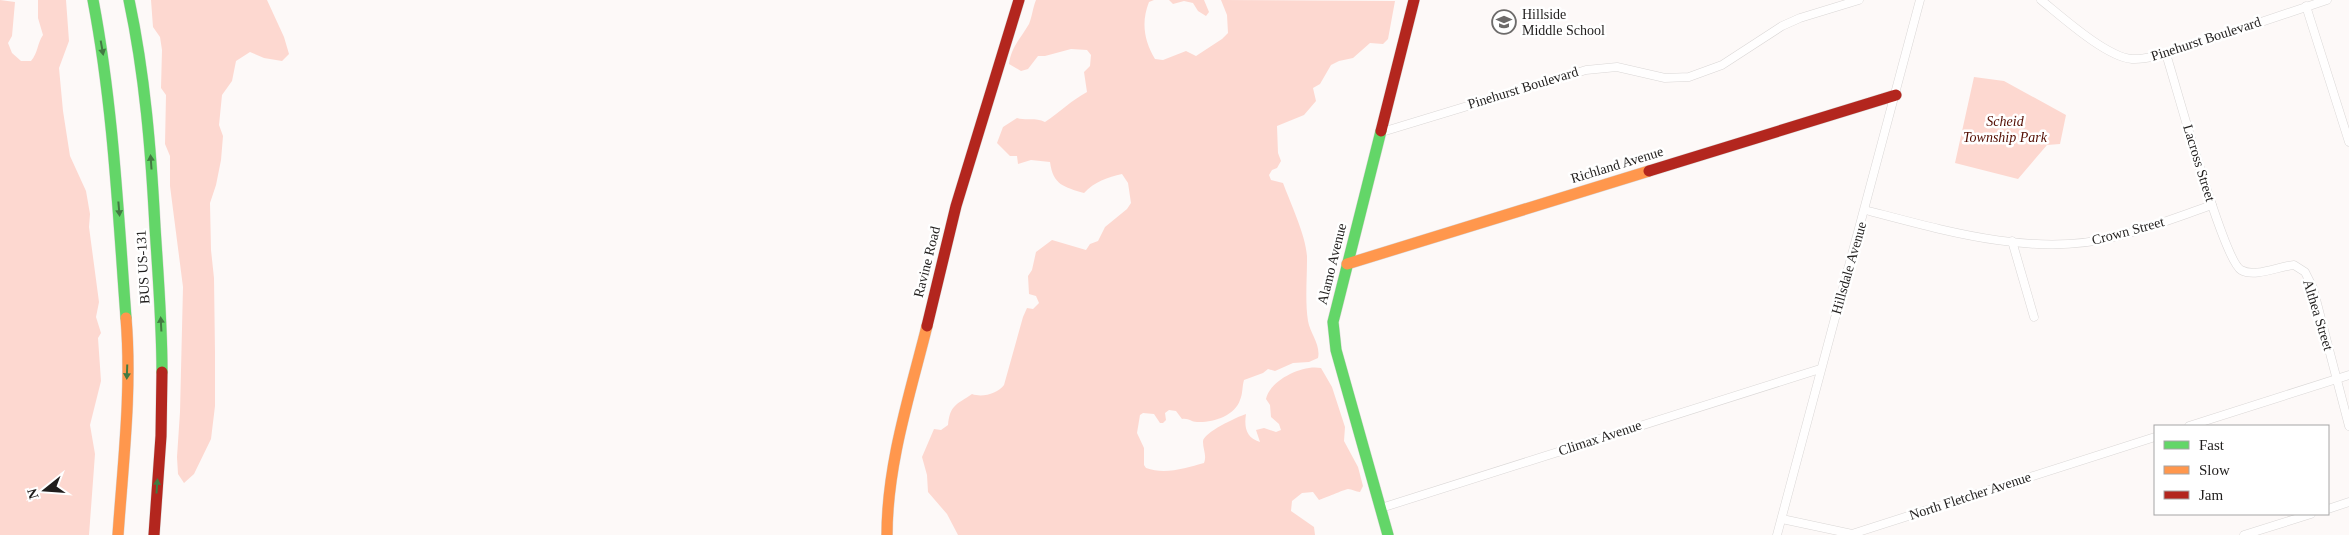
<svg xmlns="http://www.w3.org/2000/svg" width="2349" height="535" font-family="'Times New Roman',serif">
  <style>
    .green { fill: #fdd8d0 }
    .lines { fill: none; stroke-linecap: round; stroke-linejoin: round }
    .street-casing { stroke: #dad7d6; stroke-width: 9 }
    .fast-casing { stroke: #dad7d6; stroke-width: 12 }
    .slow-casing { stroke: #dad7d6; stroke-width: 12 }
    .jam-casing { stroke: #dad7d6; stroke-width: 12 }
    .street { stroke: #fffefe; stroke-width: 8 }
    .fast { stroke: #63d668; stroke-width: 11 }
    .slow { stroke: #ff974d; stroke-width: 11 }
    .jam { stroke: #b3261e; stroke-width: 11 }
    .oneway { fill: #427a42 }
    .labels { text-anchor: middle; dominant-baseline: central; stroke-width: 5; stroke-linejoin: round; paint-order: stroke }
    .poi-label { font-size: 14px; fill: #201e1d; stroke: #fff; text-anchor: start }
    .street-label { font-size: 14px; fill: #201e1d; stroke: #fff }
    .park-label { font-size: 14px; font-style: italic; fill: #530d01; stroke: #fff }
  </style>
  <rect width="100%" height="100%" fill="#fdf9f8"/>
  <g class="green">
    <path d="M 0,0 L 15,2 L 12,36 L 8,43 L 12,53 L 21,61 L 31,61 C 38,53 37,44 43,35 L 38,18 L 38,0 L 66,0 L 69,41 L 59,68 L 63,111 L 70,156 L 86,191 L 90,214 L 89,227 L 99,302 L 96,317 L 101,333 L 98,338 L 101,381 L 90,425 L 95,454 L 89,535 L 0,535 Z"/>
    <path d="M 151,0 L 267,0 L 284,37 L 289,54 L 282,61 L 264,58 L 250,52 L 236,61 L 232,81 L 222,95 L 219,125 L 223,136 L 221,160 L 216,185 L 210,203 L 211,250 L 214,278 L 215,353 L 215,406 L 211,439 L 194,474 L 184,483 L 178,474 L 177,457 L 180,412 L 183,287 L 170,186 L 170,156 L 165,144 L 166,95 L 161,88 L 162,50 L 160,37 L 153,27 Z"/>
    <path d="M 1036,0 L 1154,0 L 1149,2 C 1141,22 1144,41 1155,59 L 1163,60 L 1186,51 L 1196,56 L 1222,39 L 1228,33 L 1227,15 L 1221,0 L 1395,1 L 1388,39 L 1383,44 L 1370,43 L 1353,58 L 1339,61 L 1331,65 L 1320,84 L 1313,88 L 1316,101 L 1304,115 L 1277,126 L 1278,153 L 1281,161 L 1277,168 L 1272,170 L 1269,175 L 1271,180 L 1283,183 C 1290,202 1308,240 1307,260 C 1307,280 1305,301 1308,321 C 1310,333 1321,345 1318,358 L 1309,362 L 1293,363 L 1275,371 L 1268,369 L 1263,373 L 1244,380 C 1242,387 1243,393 1240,400 C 1235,416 1212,423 1197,422 C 1191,422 1189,418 1182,419 L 1176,411 L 1169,410 L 1165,413 L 1166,420 L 1163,423 L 1160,423 L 1154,414 L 1143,413 L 1140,415 L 1137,433 L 1144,448 L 1144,465 L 1146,468 C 1165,475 1186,468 1204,463 C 1207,455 1203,450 1203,442 C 1202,433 1237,417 1246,414 C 1244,427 1246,438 1260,442 L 1256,430 L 1264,428 L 1276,432 L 1281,430 L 1279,424 L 1271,417 L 1270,405 L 1266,399 C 1270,380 1303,364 1321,368 L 1332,387 L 1345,427 L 1344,441 L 1358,467 L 1363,486 L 1360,492 C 1356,492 1352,489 1348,489 C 1343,490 1325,498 1319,500 L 1313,492 L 1302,493 L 1292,501 L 1291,511 L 1314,527 L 1315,535 L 958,535 L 947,514 L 928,492 L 927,475 L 922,457 L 934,429 L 941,430 L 948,425 C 950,405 956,405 972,394 C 983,398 998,393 1004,385 L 1023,317 L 1027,308 L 1033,309 L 1039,303 L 1036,296 L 1029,294 L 1028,276 L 1032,270 L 1036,252 L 1052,240 L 1086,250 L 1090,244 L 1098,241 L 1105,227 L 1127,209 L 1131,203 L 1128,183 L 1122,174 C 1108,177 1094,182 1084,193 C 1064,187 1053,185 1050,162 L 1031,160 L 1018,164 L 1017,156 L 1010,156 L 997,143 L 1003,127 L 1017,118 C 1027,121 1035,117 1045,122 C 1060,112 1072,100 1087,92 L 1084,72 L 1090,66 L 1091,55 L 1087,50 L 1071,49 L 1045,56 L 1038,56 L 1028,69 L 1021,71 L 1009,64 C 1011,47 1021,38 1029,24 C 1032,17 1033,7 1036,0 Z"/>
    <path d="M 1169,0 L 1204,0 L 1209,12 L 1206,16 L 1198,11 L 1193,3 L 1184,1 L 1173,4 Z"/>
    <path d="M 1974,77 L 2004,81 L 2066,115 L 2060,144 L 2047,145 L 2018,179 L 1955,163 Z"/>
  </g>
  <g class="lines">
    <g class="street-casing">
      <g id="street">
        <path d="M 2041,0 C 2061,16 2106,57 2132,59 C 2143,60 2155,56 2166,54 L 2327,0"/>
        <path d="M 2306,6 L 2349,142"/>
        <path d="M 2166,54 C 2176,85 2223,260 2241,270 C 2255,278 2279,266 2294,265 L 2305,272 L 2313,288 L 2349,426"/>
        <path d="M 1382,132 L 1586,70 L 1617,67 L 1665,78 L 1689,77 L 1722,65 L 1782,26 L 1800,18 L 1859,0"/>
        <path d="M 1865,210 C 1942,230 2035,258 2114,237 C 2147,229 2180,216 2212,205"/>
        <path d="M 2012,241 L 2034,317"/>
        <path d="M 2189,426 L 2349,375"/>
        <path d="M 1381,508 L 1820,369"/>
        <path d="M 2328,509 L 2349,502"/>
        <path d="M 1782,519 L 1852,534 L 2155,437"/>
        <path d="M 1777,535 L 1920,0"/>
        <path d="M 2244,535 L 2311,514"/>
      </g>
    </g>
    <g class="fast-casing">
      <g id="fast">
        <path d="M 93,0 C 113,105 118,211 126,318"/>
        <path d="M 129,0 C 145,75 151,151 155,227 C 158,275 162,323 162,372"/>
        <path d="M 1381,131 L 1333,322 L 1336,350 L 1388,535"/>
      </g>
    </g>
    <g class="slow-casing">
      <g id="slow">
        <path d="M 1347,264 L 1649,171"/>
        <path d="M 118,535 C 123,463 132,390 126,318"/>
        <path d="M 887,535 C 887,464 910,394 927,326"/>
      </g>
    </g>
    <g class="jam-casing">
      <g id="jam">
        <path d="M 1381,131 L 1414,0"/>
        <path d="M 1649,171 L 1896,95"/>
        <path d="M 927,326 L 956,206 L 1019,0"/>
        <path d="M 154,535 L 161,436 L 162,372"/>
      </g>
    </g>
    <use href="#street" class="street"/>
    <use href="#fast" class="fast"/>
    <use href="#slow" class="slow"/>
    <use href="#jam" class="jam"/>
  </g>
  <defs><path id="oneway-solid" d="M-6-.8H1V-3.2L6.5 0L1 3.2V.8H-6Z" transform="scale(1.25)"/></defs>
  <g class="oneway">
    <use href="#oneway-solid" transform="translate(102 48) rotate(80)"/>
    <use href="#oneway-solid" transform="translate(151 162) rotate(-94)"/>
    <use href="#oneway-solid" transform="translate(119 209) rotate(85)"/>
    <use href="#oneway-solid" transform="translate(161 324) rotate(-93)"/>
    <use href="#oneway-solid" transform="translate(127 372) rotate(92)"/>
    <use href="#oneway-solid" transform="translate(157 486) rotate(-86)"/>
  </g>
  <defs>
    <g id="school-ring" transform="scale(1.25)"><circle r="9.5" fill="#fff" stroke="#6d6b6a" stroke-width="1.5"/><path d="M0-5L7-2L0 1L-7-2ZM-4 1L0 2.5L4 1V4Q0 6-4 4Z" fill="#6d6b6a"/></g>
  </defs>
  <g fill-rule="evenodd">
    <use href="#school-ring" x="1504" y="22"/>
  </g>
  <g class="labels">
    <g class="poi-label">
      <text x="1522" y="14">Hillside<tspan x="1522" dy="16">Middle School</tspan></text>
    </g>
    <g class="street-label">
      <text transform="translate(2206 39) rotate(-18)">Pinehurst Boulevard</text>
      <text transform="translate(1523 88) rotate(-17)">Pinehurst Boulevard</text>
      <text transform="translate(2199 163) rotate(73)">Lacross Street</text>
      <text transform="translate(1617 165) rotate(-17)">Richland Avenue</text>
      <text transform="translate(2128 231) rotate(-15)">Crown Street</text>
      <text transform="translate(927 262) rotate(-76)">Ravine Road</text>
      <text transform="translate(1332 264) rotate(-76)">Alamo Avenue</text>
      <text transform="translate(143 267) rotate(-93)">BUS US-131</text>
      <text transform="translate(1849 268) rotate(-74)">Hillsdale Avenue</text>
      <text transform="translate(2318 315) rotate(73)">Althea Street</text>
      <text transform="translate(1600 438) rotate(-18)">Climax Avenue</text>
      <text transform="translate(1970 496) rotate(-18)">North Fletcher Avenue</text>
    </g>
    <g class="park-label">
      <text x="2005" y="121">Scheid<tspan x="2005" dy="16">Township Park</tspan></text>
    </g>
  </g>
  <rect x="2154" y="425" width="175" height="90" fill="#ffffff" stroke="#a6a5a5"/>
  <rect x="2164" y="441" width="25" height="8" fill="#63d668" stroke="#a6a5a5"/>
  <text x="2199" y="450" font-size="15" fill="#201e1d">Fast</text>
  <rect x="2164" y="466" width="25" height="8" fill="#ff974d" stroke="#a6a5a5"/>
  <text x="2199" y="475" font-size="15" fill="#201e1d">Slow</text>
  <rect x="2164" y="491" width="25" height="8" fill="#b3261e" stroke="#a6a5a5"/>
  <text x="2199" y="500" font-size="15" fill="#201e1d">Jam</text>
  <g transform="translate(45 490) rotate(253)" stroke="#ffffff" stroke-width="4" paint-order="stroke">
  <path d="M0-4L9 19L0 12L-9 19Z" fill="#201e1d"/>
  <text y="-8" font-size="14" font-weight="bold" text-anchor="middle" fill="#201e1d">N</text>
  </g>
</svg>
